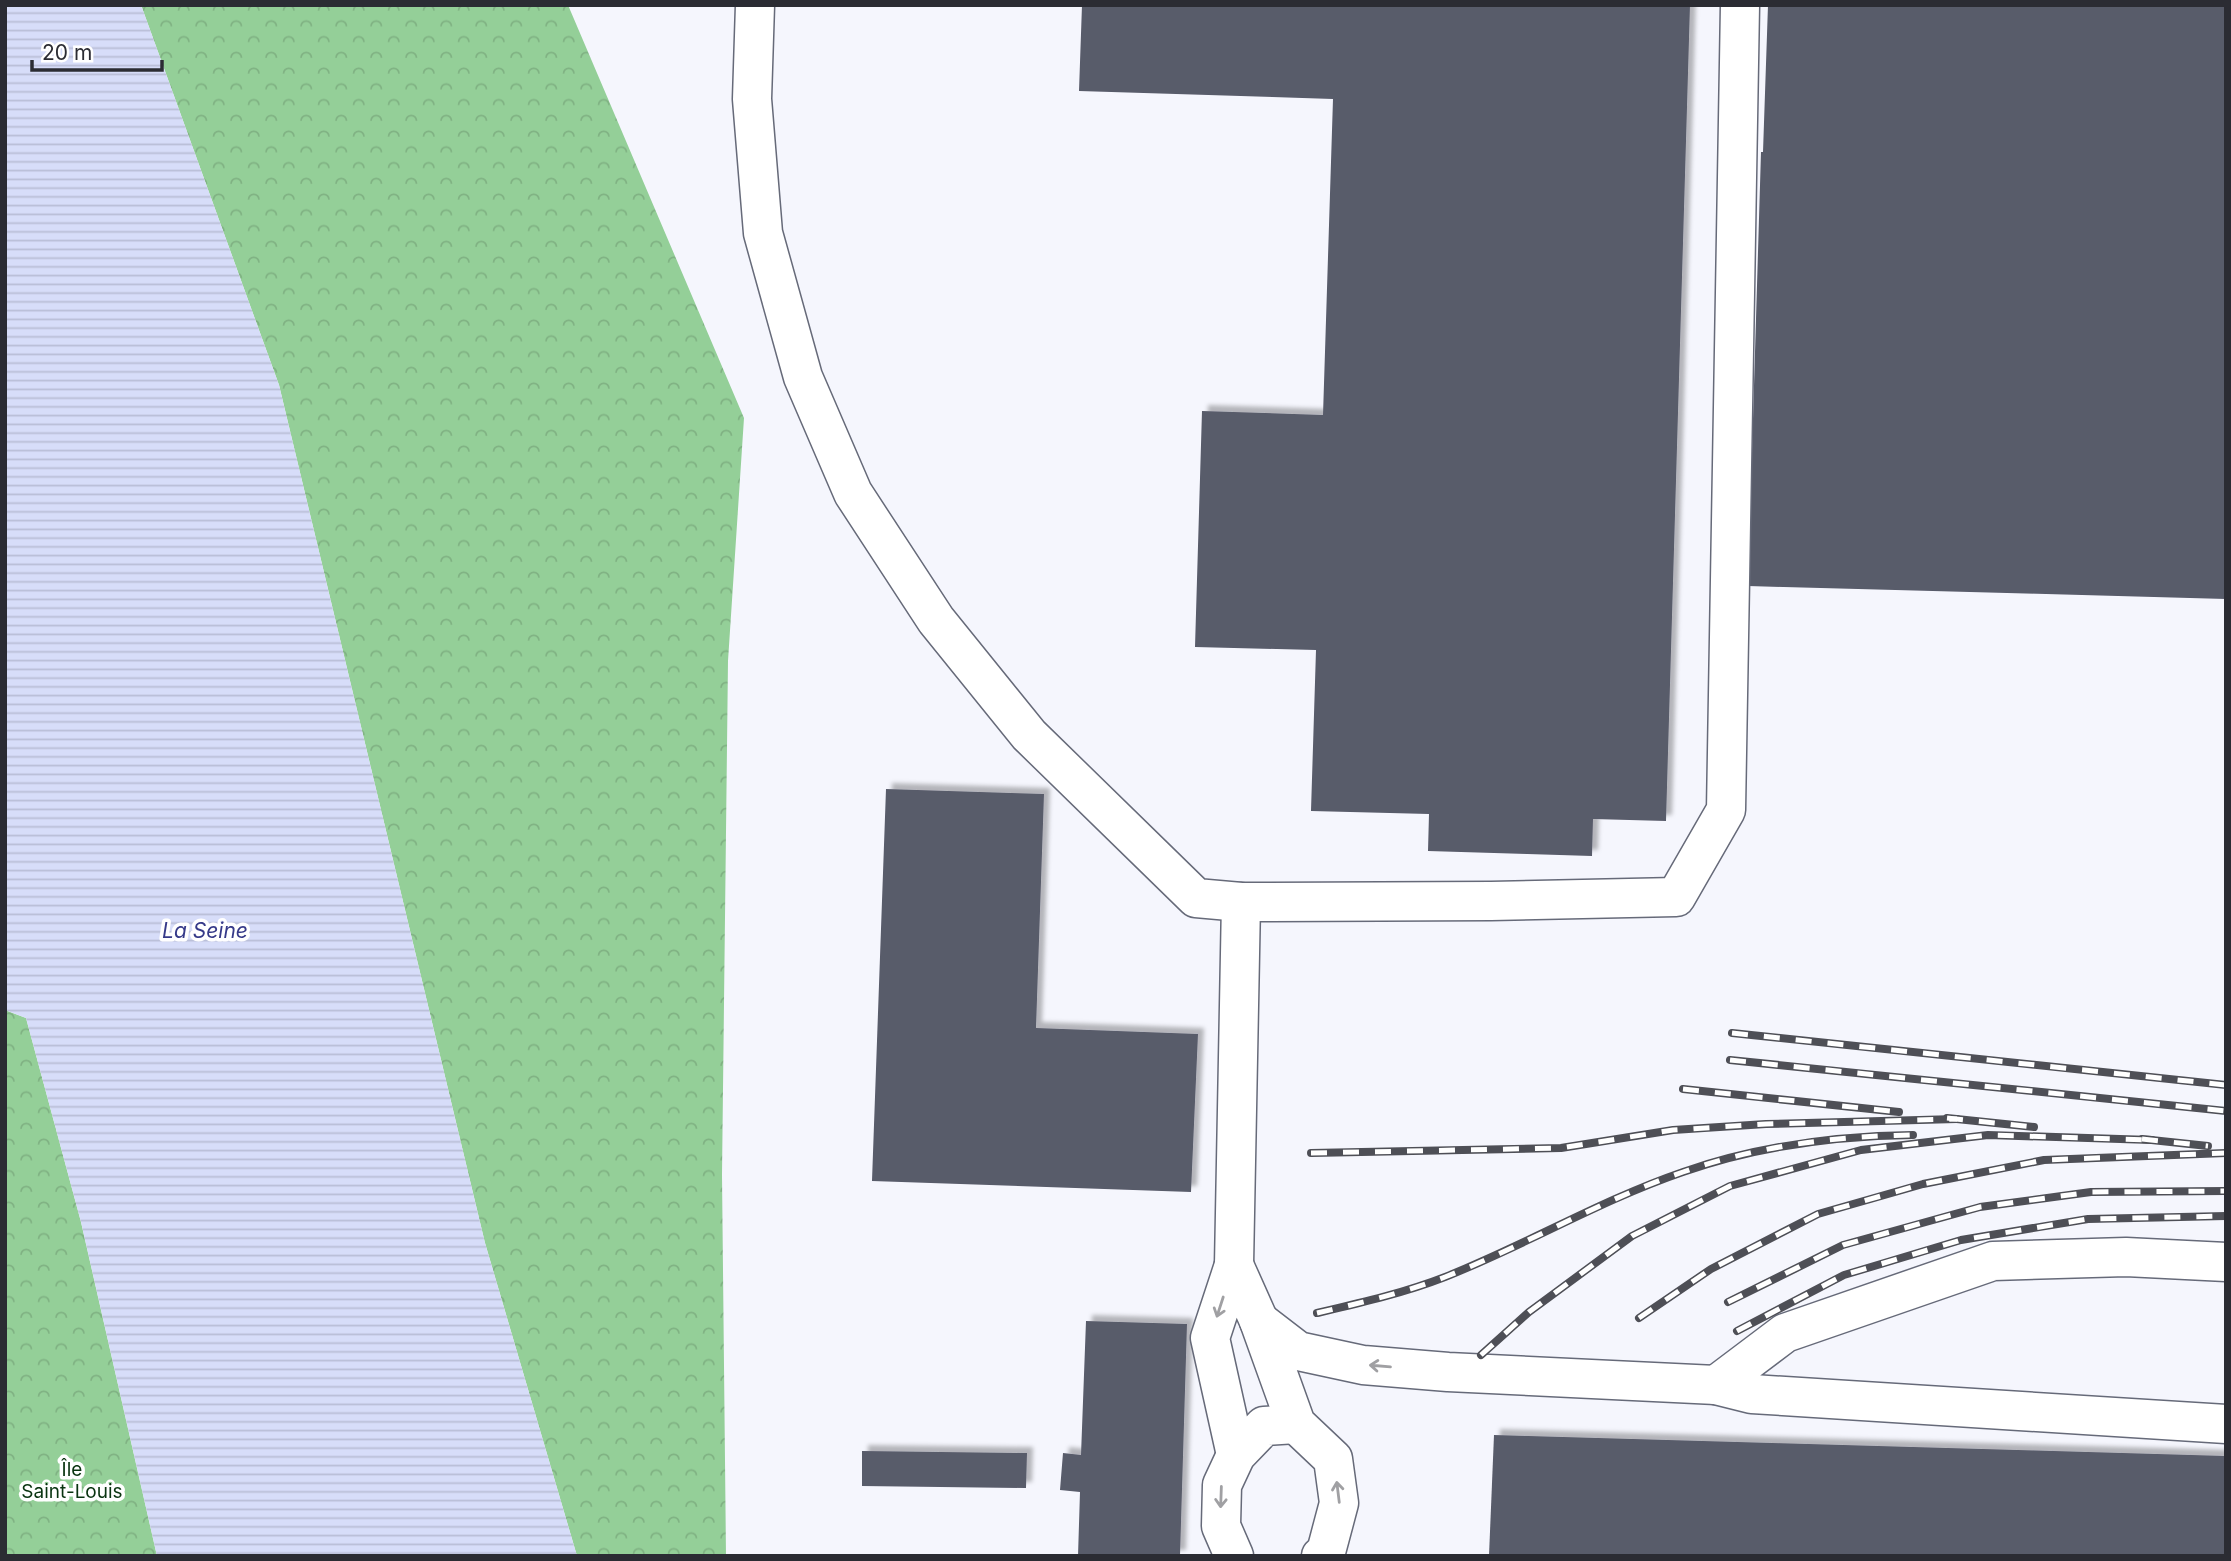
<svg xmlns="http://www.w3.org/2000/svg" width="2231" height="1561" font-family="Inter,sans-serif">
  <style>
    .forest { fill: url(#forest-crowns) }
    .water { fill: url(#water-rules) }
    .building { fill: #585b6a; filter: url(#shadow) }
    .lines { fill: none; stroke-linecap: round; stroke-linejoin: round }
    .minor-casing { stroke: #666a79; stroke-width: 41 }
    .minor { stroke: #fff; stroke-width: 38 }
    .rail-casing { stroke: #4e4f56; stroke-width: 8 }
    .rail { stroke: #fff; stroke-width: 5; stroke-dasharray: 16; stroke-linecap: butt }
    .oneway { stroke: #a0a0a3 }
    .labels { text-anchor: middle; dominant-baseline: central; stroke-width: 7; stroke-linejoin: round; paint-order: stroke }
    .park-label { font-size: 19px; fill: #093410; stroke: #fff }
    .water-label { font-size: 21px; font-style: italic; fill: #363a89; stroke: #fff }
  </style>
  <defs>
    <pattern id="forest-crowns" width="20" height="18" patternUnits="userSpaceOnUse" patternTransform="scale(1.75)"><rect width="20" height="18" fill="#94cf98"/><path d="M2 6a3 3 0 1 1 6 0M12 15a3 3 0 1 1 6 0" fill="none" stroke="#80b283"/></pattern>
    <pattern id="water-rules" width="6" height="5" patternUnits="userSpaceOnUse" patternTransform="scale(1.75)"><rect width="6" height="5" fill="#d7ddf9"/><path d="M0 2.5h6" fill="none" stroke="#b9bed6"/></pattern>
    <filter id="shadow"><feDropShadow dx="6" dy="-6" stdDeviation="2" flood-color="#0004"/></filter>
  </defs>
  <rect width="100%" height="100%" fill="#f5f6fd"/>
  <g class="forest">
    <path d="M 141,5 L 568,5 L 744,418 L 728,661 L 722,1175 L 726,1556 L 577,1556 L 485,1243 L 279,385 Z"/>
    <path d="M 5,1010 L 26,1018 L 81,1222 L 157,1556 L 5,1556 Z"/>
  </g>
  <path class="water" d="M 5,5 L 141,5 L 279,385 L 485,1243 L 577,1556 L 157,1556 L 81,1222 L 26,1018 L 5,1010 Z"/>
  <g class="building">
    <path d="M 1082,5 L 1690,5 L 1666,821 L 1593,819 L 1592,856 L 1428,851 L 1429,814 L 1311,811 L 1316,650 L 1195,647 L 1202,411 L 1323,415 L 1333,99 L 1079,91 Z"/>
    <path d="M 1768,5 L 2226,5 L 2226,599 L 1748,586 L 1761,152 L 1763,152 Z"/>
    <path d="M 886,789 L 1044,794 L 1036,1028 L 1198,1034 L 1191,1192 L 872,1181 Z"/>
    <path d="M 1086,1321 L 1187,1324 L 1180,1556 L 1078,1556 L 1080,1492 L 1060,1490 L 1063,1453 L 1081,1455 Z"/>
    <path d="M 1494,1435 L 2226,1456 L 2226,1556 L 1489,1556 Z"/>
    <path d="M 862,1451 L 1027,1453 L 1026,1488 L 862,1486 Z"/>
  </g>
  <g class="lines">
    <g class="minor-casing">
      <g id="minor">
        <path d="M 755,5 L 752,99 L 763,233 L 803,377 L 853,493 L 936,620 L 1029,735 L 1154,857 L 1196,898 L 1241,902 L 1491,901 L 1676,897 L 1726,810 L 1740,5"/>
        <path d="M 2226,1262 L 2126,1257 L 1993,1261 L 1785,1333 L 1716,1385 L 1752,1394 L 2226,1424"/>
        <path d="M 1234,1265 L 1241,902"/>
        <path d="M 1259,1321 L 1298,1351 L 1363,1365 L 1448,1372 L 1716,1385"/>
        <path d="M 1236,1455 L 1210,1338 L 1234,1265 L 1259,1321 L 1296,1424 L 1333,1459 L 1339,1503 L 1326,1552 L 1321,1556"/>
        <path d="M 1234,1556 L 1221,1526 L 1222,1485 L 1236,1455 L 1264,1426 L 1296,1424"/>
      </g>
    </g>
    <use href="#minor" class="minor"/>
    <g class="rail-casing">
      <g id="rail">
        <path d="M 1732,1033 L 2226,1085"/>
        <path d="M 1730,1060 L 2226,1111"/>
        <path d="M 1683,1089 L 1899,1112"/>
        <path d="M 1947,1118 L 2034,1127"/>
        <path d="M 2142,1139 L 2208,1146"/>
        <path d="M 1311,1153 L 1561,1148 L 1673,1130 L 1766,1124 L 1957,1119"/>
        <path d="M 1728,1302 L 1843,1245 L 1980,1207 L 2091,1192 L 2226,1191"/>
        <path d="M 1317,1313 C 1360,1303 1404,1293 1445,1277 C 1526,1245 1601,1200 1683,1172 C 1757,1146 1835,1136 1913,1135"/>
        <path d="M 1639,1318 L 1711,1269 L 1818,1214 L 1923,1184 L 2044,1160 L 2226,1153"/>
        <path d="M 1737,1331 L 1844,1275 L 1961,1240 L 2088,1219 L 2226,1216"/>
        <path d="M 1481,1355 L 1529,1312 L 1632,1236 L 1730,1186 L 1861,1150 L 1988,1135 L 2152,1140"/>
      </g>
    </g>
    <use href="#rail" class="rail"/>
  </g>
  <defs><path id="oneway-shaft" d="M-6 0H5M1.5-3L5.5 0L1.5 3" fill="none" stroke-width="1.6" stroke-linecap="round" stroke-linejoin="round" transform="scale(1.75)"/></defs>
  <g class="oneway">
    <use href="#oneway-shaft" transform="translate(1220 1307) rotate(108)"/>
    <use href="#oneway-shaft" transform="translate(1380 1366) rotate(-175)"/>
    <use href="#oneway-shaft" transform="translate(1338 1492) rotate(-97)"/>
    <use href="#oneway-shaft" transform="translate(1221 1497) rotate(92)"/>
  </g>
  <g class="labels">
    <g class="park-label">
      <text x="72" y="1469">Île<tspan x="72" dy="22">Saint-Louis</tspan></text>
    </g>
    <g class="water-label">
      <text x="205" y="930">La Seine</text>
    </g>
  </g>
  <rect width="2231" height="1561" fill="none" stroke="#2b2c33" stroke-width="14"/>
  <path d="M32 60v10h130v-10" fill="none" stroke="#2b2c33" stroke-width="3.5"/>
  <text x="42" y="60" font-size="21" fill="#2b2c33" stroke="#ffffff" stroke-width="5" paint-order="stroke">20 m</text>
</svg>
